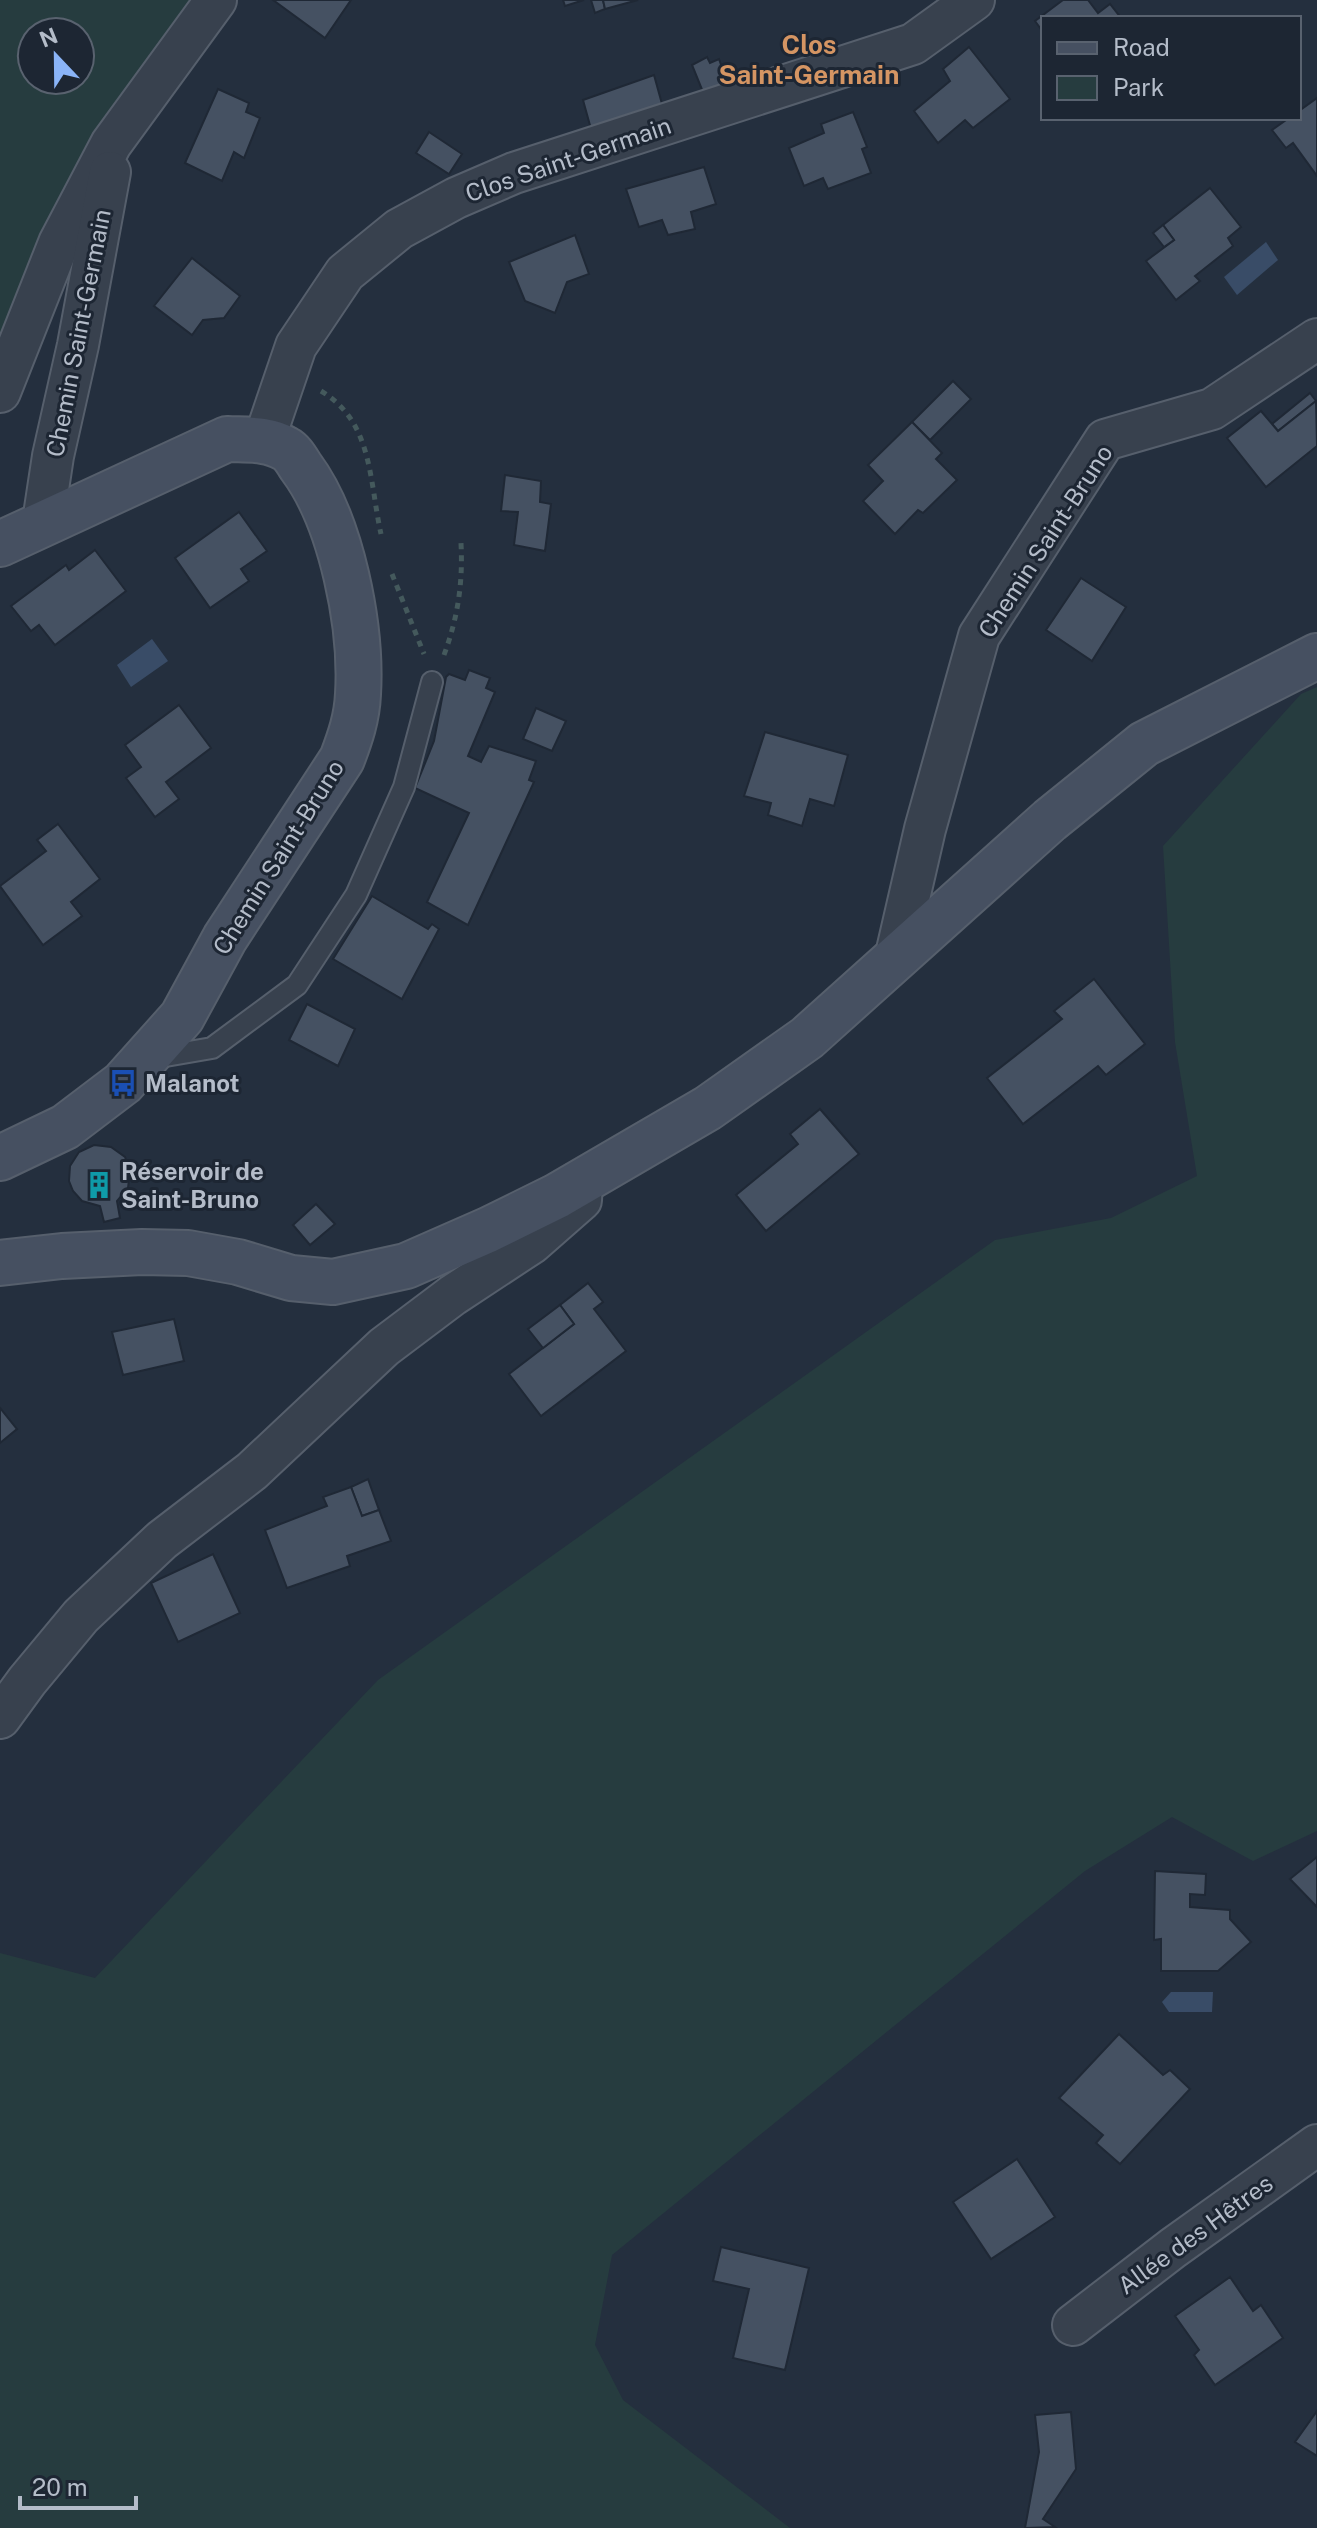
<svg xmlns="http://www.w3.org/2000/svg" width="1317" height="2528" font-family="'Public Sans',sans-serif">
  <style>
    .green { fill: #263c3f; fill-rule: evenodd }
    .water { fill: #394c67 }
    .building { fill: #455162; stroke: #1f2835; stroke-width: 2 }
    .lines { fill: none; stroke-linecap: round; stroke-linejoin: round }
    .lane-casing { stroke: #565f6c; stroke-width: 24 }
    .street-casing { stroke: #565f6c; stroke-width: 44 }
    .secondary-casing { stroke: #565f6c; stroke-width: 48 }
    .path { stroke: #44595c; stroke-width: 5; stroke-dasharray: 6 6; stroke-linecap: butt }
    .lane { stroke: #38414e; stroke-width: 20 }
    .street { stroke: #38414e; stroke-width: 40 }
    .secondary { stroke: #465061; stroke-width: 44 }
    .labels { text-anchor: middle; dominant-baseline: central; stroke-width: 6; stroke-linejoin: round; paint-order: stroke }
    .street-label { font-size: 24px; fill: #b4bcc9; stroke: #1d2633 }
    .poi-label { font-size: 24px; font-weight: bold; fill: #b4bcc9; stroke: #1d2633; text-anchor: start }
    .neighbourhood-label { font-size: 26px; font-weight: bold; fill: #d59563; stroke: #1d2633 }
  </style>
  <rect width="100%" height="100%" fill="#242f3e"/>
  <g class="green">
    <path d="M 0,0 L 195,0 L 88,142 L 48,220 L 0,349 ZM 32,32 L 80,32 L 80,80 L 32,80 Z"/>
    <path d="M 1317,687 L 1317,1831 L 1253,1861 L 1172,1817 L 1085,1871 L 612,2255 L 595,2345 L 623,2400 L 790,2528 L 0,2528 L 0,1953 L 95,1978 L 378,1680 L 995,1240 L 1111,1218 L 1197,1176 L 1175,1042 L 1163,846 L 1301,694 Z"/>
  </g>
  <g class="water">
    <path d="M 1266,242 L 1278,260 L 1237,295 L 1224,277 Z"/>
    <path d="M 152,639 L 168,661 L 131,687 L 117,665 Z"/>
    <path d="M 1171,1992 L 1213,1992 L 1212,2012 L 1169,2012 L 1162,2002 Z"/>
  </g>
  <g class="building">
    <path d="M 273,0 L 351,0 L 325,38 Z"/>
    <path d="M 563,0 L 584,0 L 565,6 Z"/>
    <path d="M 591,0 L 603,0 L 605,9 L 595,13 Z"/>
    <path d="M 603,0 L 638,0 L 605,9 Z"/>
    <path d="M 1063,0 L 1088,0 L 1098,13 L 1110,4 L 1121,18 L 1043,18 L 1043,32 L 1035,21 Z"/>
    <path d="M 969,47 L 1010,99 L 973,128 L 965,120 L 938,143 L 914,111 L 950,81 L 943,69 Z"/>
    <path d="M 707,57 L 710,63 L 719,59 L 728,85 L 705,97 L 692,65 Z"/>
    <path d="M 654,75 L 662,104 L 591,129 L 583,100 Z"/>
    <path d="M 218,89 L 249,103 L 246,112 L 260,118 L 244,158 L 234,152 L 222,181 L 185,163 Z"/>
    <path d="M 1317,98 L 1317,176 L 1293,143 L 1286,148 L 1272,130 L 1289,118 L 1299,118 L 1299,111 Z"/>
    <path d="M 853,112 L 867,147 L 862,149 L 871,173 L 828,189 L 823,178 L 804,186 L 789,148 L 824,133 L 821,124 Z"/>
    <path d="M 429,132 L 462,154 L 449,174 L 416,153 Z"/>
    <path d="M 704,167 L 716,204 L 691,212 L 695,229 L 668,235 L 662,220 L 639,227 L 626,189 Z"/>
    <path d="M 1210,188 L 1241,227 L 1228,238 L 1233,246 L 1195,276 L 1200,281 L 1176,300 L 1146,261 L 1174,240 L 1163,225 Z"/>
    <path d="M 1163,225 L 1174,240 L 1164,247 L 1153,233 Z"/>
    <path d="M 575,235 L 589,274 L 567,282 L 555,313 L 525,301 L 509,262 Z"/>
    <path d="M 192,258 L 240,296 L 224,318 L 203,320 L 192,335 L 154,306 Z"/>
    <path d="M 953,381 L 971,399 L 930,440 L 912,422 Z"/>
    <path d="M 1310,393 L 1316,401 L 1278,431 L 1272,424 Z"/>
    <path d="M 1316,401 L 1317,446 L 1266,487 L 1227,438 L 1261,411 L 1278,431 Z"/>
    <path d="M 912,422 L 942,453 L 936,459 L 957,480 L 923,513 L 918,510 L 895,534 L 863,501 L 883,481 L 868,465 Z"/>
    <path d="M 505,475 L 541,481 L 540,502 L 551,504 L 545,551 L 514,545 L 518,512 L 501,511 Z"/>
    <path d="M 239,512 L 267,551 L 241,569 L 249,581 L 210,608 L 175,558 Z"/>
    <path d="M 95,550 L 126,591 L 55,645 L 39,625 L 31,631 L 11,606 L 66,565 L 69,570 Z"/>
    <path d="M 1081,578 L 1126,607 L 1092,661 L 1046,630 Z"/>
    <path d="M 469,670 L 490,678 L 486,688 L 495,692 L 468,756 L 481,762 L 489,746 L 536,761 L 529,780 L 534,782 L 468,925 L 427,902 L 469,813 L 415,788 L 434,741 L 446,677 L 449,674 L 465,680 Z"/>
    <path d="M 179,705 L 211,748 L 166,782 L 179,799 L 155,817 L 126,778 L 141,767 L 125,745 Z"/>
    <path d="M 536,708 L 566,721 L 552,751 L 523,739 Z"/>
    <path d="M 765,732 L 848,755 L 834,806 L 810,799 L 802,826 L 768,815 L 771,803 L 744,796 Z"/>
    <path d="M 58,824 L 100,879 L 71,902 L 82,916 L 43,945 L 0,886 L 46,851 L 37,840 Z"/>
    <path d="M 372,896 L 428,929 L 432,924 L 439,929 L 402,999 L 333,959 Z"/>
    <path d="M 1094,979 L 1145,1044 L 1106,1075 L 1098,1066 L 1023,1124 L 987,1078 L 1062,1019 L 1054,1011 Z"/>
    <path d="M 307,1004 L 355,1029 L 338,1066 L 289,1040 Z"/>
    <path d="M 820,1109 L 859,1154 L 766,1231 L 736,1195 L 798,1144 L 790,1134 Z"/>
    <path d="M 94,1145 L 111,1147 L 125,1157 L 130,1171 L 128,1188 L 117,1201 L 120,1218 L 104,1222 L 100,1206 L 82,1201 L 73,1191 L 69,1181 L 70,1166 L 79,1152 Z"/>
    <path d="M 316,1204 L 335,1224 L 310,1245 L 293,1225 Z"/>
    <path d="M 588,1283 L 603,1302 L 594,1309 L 626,1351 L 541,1416 L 509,1374 L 574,1324 L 560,1305 Z"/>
    <path d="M 560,1305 L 574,1324 L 543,1348 L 528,1329 Z"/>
    <path d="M 174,1319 L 184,1361 L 123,1375 L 112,1332 Z"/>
    <path d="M 0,1408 L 17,1429 L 0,1443 Z"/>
    <path d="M 368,1479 L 379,1510 L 362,1516 L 351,1487 Z"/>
    <path d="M 351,1487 L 362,1516 L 379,1510 L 391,1541 L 347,1556 L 350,1566 L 287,1588 L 265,1530 L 327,1506 L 323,1497 Z"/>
    <path d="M 213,1554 L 240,1613 L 178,1642 L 151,1583 Z"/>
    <path d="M 1317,1857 L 1317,1907 L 1290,1879 Z"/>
    <path d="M 1155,1871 L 1206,1874 L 1205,1895 L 1190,1894 L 1190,1907 L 1230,1910 L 1230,1919 L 1251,1942 L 1218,1971 L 1161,1971 L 1161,1939 L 1154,1940 Z"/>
    <path d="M 1119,2034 L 1163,2075 L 1170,2070 L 1190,2089 L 1120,2164 L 1096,2143 L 1103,2135 L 1059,2098 Z"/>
    <path d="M 1017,2159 L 1055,2217 L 991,2259 L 953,2202 Z"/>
    <path d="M 721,2247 L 809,2268 L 785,2370 L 733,2358 L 749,2289 L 713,2281 Z"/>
    <path d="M 1230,2277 L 1253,2311 L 1261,2305 L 1283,2338 L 1215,2385 L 1194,2355 L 1199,2350 L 1175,2316 Z"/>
    <path d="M 1317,2411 L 1317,2456 L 1295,2442 Z"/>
    <path d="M 1071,2412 L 1076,2469 L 1043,2519 L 1055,2527 L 1025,2528 L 1039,2452 L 1035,2415 Z"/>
  </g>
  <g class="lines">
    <g class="lane-casing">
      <path id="lane" d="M 154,1058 L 212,1048 L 297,985 L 356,895 L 404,787 L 432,682"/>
    </g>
    <g class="street-casing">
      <g id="street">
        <path d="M 0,392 L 59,243 L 111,144 L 216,0"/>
        <path d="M 264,440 L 296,346 L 345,273 L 399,229 L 456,198 L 514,173 L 913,44 L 974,0"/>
        <path d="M 43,522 L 53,456 L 78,345 L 110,172"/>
        <path d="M 895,959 L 925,829 L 979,636 L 1105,440 L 1212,409 L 1317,339"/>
        <path d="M 0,1718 L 27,1681 L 81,1616 L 162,1540 L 252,1471 L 384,1347 L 453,1295 L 532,1243 L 581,1200 L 582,1181"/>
        <path d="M 1073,2325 L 1173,2248 L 1317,2145"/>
      </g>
    </g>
    <g class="secondary-casing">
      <g id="secondary">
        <path d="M 0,544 L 227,439 C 247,440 268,438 286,449 C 292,452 297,461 301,467 C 342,522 362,627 358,694 C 357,718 350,738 342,759 L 225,938 L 182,1017 L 123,1083 L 65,1127 L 0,1158"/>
        <path d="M 0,1263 L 62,1256 L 142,1252 L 188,1253 L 238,1262 L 291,1278 L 333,1282 L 406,1266 L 488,1230 L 557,1196 L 708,1108 L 807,1038 L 1050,820 L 1144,744 L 1317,656"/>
      </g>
    </g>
    <g class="path">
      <path d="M 321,391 C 373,422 369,480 381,534"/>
      <path d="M 392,574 L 424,654"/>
      <path d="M 444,655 C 458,617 463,583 461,543"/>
    </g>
    <use href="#lane" class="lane"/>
    <use href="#street" class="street"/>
    <use href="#secondary" class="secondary"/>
  </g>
  <defs>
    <g id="bus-bare" transform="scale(2.16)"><path d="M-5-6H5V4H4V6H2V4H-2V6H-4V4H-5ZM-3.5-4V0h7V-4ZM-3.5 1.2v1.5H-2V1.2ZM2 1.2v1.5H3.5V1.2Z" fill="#1a4fb4" stroke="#1d2633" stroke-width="2.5" paint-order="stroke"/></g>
    <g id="building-bare" transform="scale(2.16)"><path d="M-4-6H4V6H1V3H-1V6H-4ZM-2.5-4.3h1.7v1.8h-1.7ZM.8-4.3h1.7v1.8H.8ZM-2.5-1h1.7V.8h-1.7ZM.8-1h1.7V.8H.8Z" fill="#0f9aa8" stroke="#1d2633" stroke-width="2.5" paint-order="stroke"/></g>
  </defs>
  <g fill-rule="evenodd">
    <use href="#bus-bare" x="123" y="1083"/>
    <use href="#building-bare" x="99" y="1185"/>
  </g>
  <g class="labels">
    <g class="street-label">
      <text transform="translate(568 159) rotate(-19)">Clos Saint-Germain</text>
      <text transform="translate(78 333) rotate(-79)">Chemin Saint-Germain</text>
      <text transform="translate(1045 541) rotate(-57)">Chemin Saint-Bruno</text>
      <text transform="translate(278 857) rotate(-58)">Chemin Saint-Bruno</text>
      <text transform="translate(1195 2234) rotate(-36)">Allée des Hêtres</text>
    </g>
    <g class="poi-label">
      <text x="145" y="1083">Malanot</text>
      <text x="121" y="1171">Réservoir de<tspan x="121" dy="28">Saint-Bruno</tspan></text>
    </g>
    <g class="neighbourhood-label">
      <text x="809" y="44">Clos<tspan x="809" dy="30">Saint-Germain</tspan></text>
    </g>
  </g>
  <rect x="1041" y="16" width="260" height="104" fill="#1d2633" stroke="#59626f" stroke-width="2"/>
  <rect x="1057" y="42" width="40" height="12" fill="#465061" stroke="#59626f" stroke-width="2"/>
  <text x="1113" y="56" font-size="24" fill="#b4bcc9">Road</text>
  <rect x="1057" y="76" width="40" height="24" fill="#263c3f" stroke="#59626f" stroke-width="2"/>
  <text x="1113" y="96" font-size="24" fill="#b4bcc9">Park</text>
  <g transform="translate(56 56) rotate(338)"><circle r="38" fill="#1d2633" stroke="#59626f" stroke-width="2"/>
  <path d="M0-6L14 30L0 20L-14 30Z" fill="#8ab4f8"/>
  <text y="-12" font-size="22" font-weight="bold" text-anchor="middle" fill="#b4bcc9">N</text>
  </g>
  <path d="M20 2496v12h116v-12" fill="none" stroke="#b4bcc9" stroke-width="4"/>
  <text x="32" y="2496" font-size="24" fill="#b4bcc9" stroke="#1d2633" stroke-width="6" paint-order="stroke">20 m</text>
</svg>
